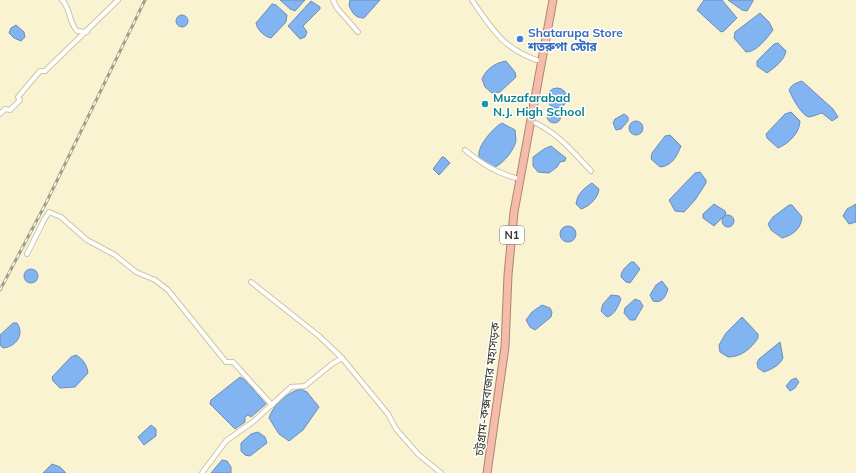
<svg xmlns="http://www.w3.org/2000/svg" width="856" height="473" font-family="Mulish,'Noto Sans Bengali',sans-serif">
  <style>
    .water { fill: #82b4f2; stroke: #6c8eb6 }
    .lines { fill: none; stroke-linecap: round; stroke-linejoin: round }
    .minor-casing { stroke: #ccc6a6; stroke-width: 6 }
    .trunk-casing { stroke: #b18370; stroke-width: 9 }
    .minor { stroke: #fff; stroke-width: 4 }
    .trunk { stroke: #f4bcaa; stroke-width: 7 }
    .rail-casing { stroke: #a29e86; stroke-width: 3 }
    .rail { stroke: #fff; stroke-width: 1.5; stroke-dasharray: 4.5; stroke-linecap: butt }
    .shop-dot { fill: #3f7fe0; stroke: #fff; stroke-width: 1.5 }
    .culture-dot { fill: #0f9aa8; stroke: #fff; stroke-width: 1.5 }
    .labels { text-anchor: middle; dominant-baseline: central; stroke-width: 3; stroke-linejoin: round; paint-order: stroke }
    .shield { fill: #fff; stroke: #74736a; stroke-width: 1 }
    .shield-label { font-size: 11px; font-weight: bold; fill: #39372a }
    .shop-label { font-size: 12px; font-weight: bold; fill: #366cbe; stroke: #fff; text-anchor: start }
    .culture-label { font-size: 12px; font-weight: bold; fill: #0d838f; stroke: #fff; text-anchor: start }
    .street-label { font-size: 12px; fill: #39372a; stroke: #fff }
  </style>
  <rect width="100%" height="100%" fill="#f9f3d2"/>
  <g class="water">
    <path d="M 280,0 L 305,0 L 295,11 L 290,9 Z"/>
    <path d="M 350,0 L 380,0 L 364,18 C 355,18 352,13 349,5 Z"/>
    <path d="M 704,0 L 722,0 L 737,18 L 724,31 L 721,32 L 697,10 Z"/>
    <path d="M 728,0 L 753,0 L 753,1 L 747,11 L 742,10 Z"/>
    <path d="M 311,1 L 320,7 L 320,9 L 303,26 L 307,32 L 305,37 L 300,39 L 288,26 Z"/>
    <path d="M 272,4 L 276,5 L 287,15 L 286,22 L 271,38 C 265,37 257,30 256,23 Z"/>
    <path d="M 760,13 L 769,22 L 773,30 C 767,38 757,52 746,52 L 734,38 L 735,32 Z"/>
    <circle cx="182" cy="21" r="6"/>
    <path d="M 16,25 L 24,32 L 25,37 L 21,41 L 14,38 L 9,33 L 11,28 Z"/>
    <path d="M 778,43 L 786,51 C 784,61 775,67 767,73 L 757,66 L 757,61 L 774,44 Z"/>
    <path d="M 506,61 L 515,72 L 516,77 L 500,92 L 492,93 L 485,87 L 482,79 C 486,69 495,63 506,61 Z"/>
    <path d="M 802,81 L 833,109 L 838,117 L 832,121 L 822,113 C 818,114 812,117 809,117 C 801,115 792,97 789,90 C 792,84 796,83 802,81 Z"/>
    <circle cx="557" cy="98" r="10"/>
    <circle cx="554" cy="116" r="7"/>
    <path d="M 791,112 L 800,121 C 800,133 788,144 778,148 L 767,138 L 766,134 L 785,114 Z"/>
    <path d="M 624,114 L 628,117 L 628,121 L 621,129 L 616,130 L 613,123 L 615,119 Z"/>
    <circle cx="636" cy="128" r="7"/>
    <path d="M 502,123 L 515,130 C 515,133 516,137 516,140 C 515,149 504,163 495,167 C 490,165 481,162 479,156 C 477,146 494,127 502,123 Z"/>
    <path d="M 670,135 L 681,146 C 677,156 672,166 660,167 L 651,159 L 652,153 L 665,136 Z"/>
    <path d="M 551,146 L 566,158 L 565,161 L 560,162 L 557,167 L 549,173 L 538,172 L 533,166 L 533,157 L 544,149 Z"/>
    <path d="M 442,157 L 444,157 L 450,163 L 439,175 L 433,169 Z"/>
    <path d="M 700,172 L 706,180 L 706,183 L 695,200 L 684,212 L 675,211 L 669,200 L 695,173 Z"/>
    <path d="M 592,183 L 599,189 C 598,198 590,206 581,209 L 576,204 C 577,194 584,188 592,183 Z"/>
    <path d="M 714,204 L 725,211 L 726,214 L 714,226 L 703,218 L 703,214 Z"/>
    <path d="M 856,204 L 856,222 L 849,224 L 843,216 L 847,209 Z"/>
    <path d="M 789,205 L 792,205 L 802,217 C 801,229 793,235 782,238 L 771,230 L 768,224 L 773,217 Z"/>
    <circle cx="728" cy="221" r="6"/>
    <circle cx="568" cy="234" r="8"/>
    <path d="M 631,262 L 634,262 L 640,269 L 630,283 L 626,282 L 621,277 C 621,270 626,267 631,262 Z"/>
    <circle cx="31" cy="276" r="7"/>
    <path d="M 662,281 L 668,289 C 666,296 662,304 653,301 L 650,295 L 656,285 Z"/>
    <path d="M 611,295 L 619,296 L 621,299 C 618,306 615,315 607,317 L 601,311 L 603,304 Z"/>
    <path d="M 635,299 L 640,301 L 643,306 L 635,320 L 630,320 L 624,313 L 625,308 Z"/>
    <path d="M 542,305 L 550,308 L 552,312 L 551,317 L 535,330 L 530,327 L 526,320 L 532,312 Z"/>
    <path d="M 742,317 L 758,334 L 758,338 C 751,349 741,357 728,357 L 720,352 L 719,345 L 726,333 Z"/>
    <path d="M 13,323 L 17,323 C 25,334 16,347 3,348 L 0,345 L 0,335 Z"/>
    <path d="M 780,342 L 783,358 C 779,366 772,369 764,372 L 758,368 L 757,363 L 759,359 Z"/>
    <path d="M 76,355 C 83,359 87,365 88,373 L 75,387 L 60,388 L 53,381 L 52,377 L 71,357 Z"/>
    <path d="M 240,377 L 245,380 L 266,404 L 251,417 L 248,415 L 245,417 L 245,422 L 235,429 L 210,404 L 211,400 Z"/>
    <path d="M 796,378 L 799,382 L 795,388 L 790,391 L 786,386 L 791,380 Z"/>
    <path d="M 301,389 L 307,392 L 319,407 L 303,430 L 289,441 L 279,434 L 269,418 C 272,406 289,391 301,389 Z"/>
    <path d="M 151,425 L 156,429 L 156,436 L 144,445 L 138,437 Z"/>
    <path d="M 258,432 L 265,437 L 267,443 L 250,456 L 245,455 L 241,451 L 241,443 L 251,434 Z"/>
    <path d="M 222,460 L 227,461 L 231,467 L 231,473 L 211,473 Z"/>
    <path d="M 52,464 L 60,467 L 66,473 L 43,473 Z"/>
  </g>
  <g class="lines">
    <g class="minor-casing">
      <g id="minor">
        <path d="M 62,0 C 71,9 68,21 77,31 L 87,32"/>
        <path d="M 333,0 L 337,8 L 358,32"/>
        <path d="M 472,0 C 493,31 505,51 543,62"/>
        <path d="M 0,114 L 5,109 L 10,110 L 20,100 L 18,97 L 40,71 L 45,71 L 118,0"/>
        <path d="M 531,121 C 556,131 573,152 591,171"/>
        <path d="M 465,150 C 482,164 498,174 520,179"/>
        <path d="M 27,254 L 44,220 L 49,212 L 61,217 L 87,240 L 115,255 L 136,272 L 155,280 L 168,290 L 226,362 L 233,362 L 272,405"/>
        <path d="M 251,282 L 319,336 L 342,358"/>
        <path d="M 202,473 L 226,441 L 254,421 L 291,387 L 305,386 L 332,364 L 342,358 L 388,414 L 396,429 L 418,454 L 441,473"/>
      </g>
    </g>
    <g class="trunk-casing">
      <path id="trunk" d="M 487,473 L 505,347 L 508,275 L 514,212 L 553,0"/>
    </g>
    <use href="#minor" class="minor"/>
    <use href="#trunk" class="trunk"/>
    <g class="rail-casing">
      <path id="rail" d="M 0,290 L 47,201 L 145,0"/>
    </g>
    <use href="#rail" class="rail"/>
  </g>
  <circle class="shop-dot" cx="520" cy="39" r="4"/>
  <circle class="culture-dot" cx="485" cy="104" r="4"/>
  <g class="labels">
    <rect class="shield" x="500" y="226" width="24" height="18" rx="3"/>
    <g class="shield-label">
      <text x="512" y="235">N1</text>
    </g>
    <g class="shop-label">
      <text x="528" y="32">Shatarupa Store<tspan x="528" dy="14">শতরুপা স্টোর</tspan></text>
    </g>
    <g class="culture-label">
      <text x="493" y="97">Muzafarabad<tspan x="493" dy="14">N.J. High School</tspan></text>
    </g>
    <g class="street-label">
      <text transform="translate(487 389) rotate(-83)">চট্টগ্রাম-কক্সবাজার মহাসড়ক</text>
    </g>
  </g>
</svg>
